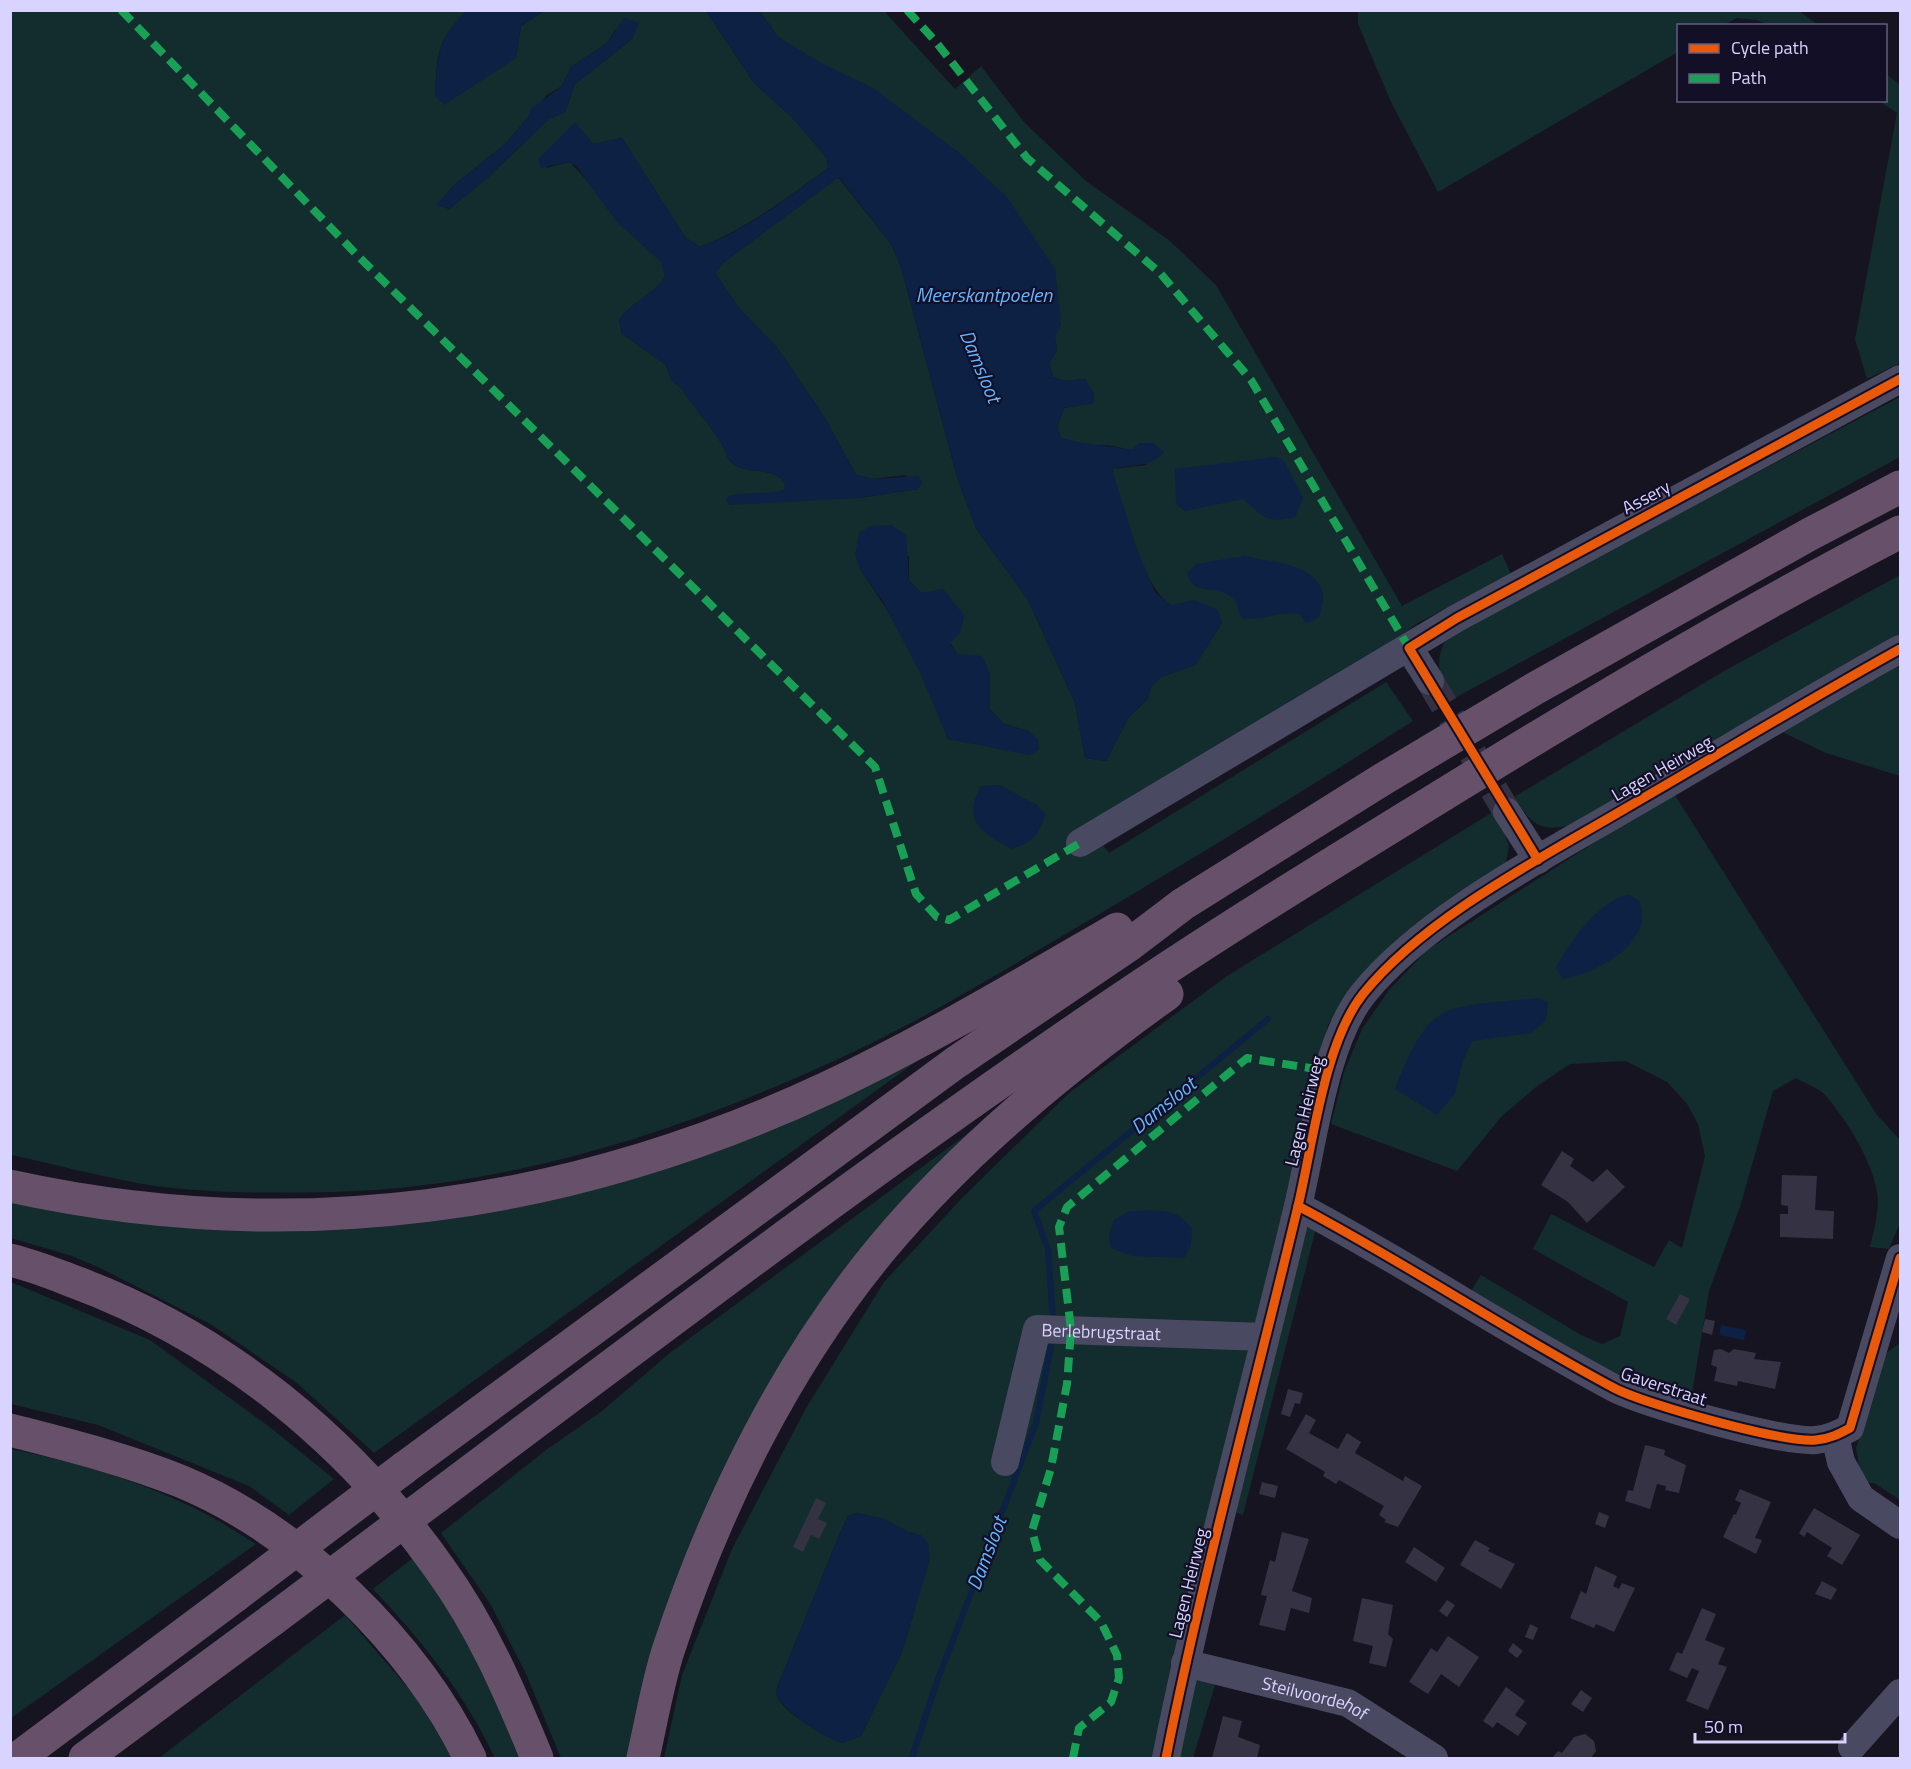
<svg xmlns="http://www.w3.org/2000/svg" width="1911" height="1769" font-family="'Titillium Web',sans-serif">
  <style>
    .green { fill: #132c2d; fill-rule: evenodd }
    .water { fill: #0d2144 }
    .lines { fill: none; stroke-linecap: round; stroke-linejoin: round }
    .stream { stroke: #0d2144; stroke-width: 6 }
    .building { fill: #343243 }
    .minor-tunnel { stroke: #333142; stroke-width: 28; stroke-dasharray: 28 14; stroke-linecap: butt }
    .minor { stroke: #4a4962; stroke-width: 28 }
    .highway { stroke: #67516a; stroke-width: 33 }
    .highway-bridge { stroke: #67516a; stroke-width: 33 }
    .quiet { stroke: #1a9f57; stroke-width: 8; stroke-dasharray: 15 8; stroke-linecap: butt }
    .cycleway-casing { stroke: #130f26; stroke-width: 13 }
    .cycleway { stroke: #e8590c; stroke-width: 9 }
    .labels { text-anchor: middle; dominant-baseline: central; stroke-width: 4.5; stroke-linejoin: round; paint-order: stroke }
    .street-label { font-size: 18px; fill: #d9d4ff; stroke: #130f26 }
    .water-label { font-size: 20px; font-style: italic; fill: #62b6ff; stroke: #130f26 }
  </style>
  <rect width="100%" height="100%" fill="#161421"/>
  <g class="green">
    <path d="M 1798,10 L 1818,25 L 1770,25 L 1756,20 L 1737,18 L 1724,25 L 1678,26 L 1678,52 L 1438,192 L 1391,102 L 1358,24 L 1358,11 Z"/>
    <path d="M 10,11 L 467,11 C 435,43 438,52 435,95 L 516,58 L 521,26 L 544,11 L 706,11 L 754,83 L 792,117 L 827,158 L 828,168 C 787,198 748,228 700,247 L 685,237 L 622,138 L 593,144 L 575,123 L 546,168 L 570,162 L 662,263 L 665,277 C 653,295 632,302 619,320 L 622,334 L 665,364 L 672,381 L 681,388 C 694,407 711,426 723,446 C 726,451 727,458 731,462 C 748,477 772,464 786,484 L 784,490 L 770,494 L 742,493 L 859,498 L 918,489 L 905,475 L 874,479 L 856,475 L 825,418 L 778,349 L 739,308 L 715,273 L 723,263 L 838,177 L 891,244 L 901,267 L 957,477 L 976,528 L 1028,600 L 1075,703 L 1085,758 L 1106,761 L 1129,717 L 1148,699 L 1150,687 L 1161,677 L 1195,665 L 1222,623 C 1206,618 1184,614 1170,604 C 1142,587 1121,502 1112,469 L 1147,465 L 1131,450 L 1108,445 L 1086,445 L 1061,438 L 1057,427 L 1064,408 L 1093,403 L 1085,379 L 1066,381 L 1053,377 L 1049,362 L 1057,351 L 1055,337 L 1061,324 L 1007,198 L 958,152 L 778,37 L 760,11 L 884,11 L 955,89 L 981,66 L 1024,122 L 1086,181 L 1170,241 L 1216,285 L 1402,606 L 1502,554 L 1511,574 L 1416,624 L 1375,657 L 1089,826 L 1109,853 L 1386,682 L 1413,721 C 1304,791 1193,859 1081,925 C 1011,966 941,1009 868,1045 C 704,1124 520,1187 335,1192 C 273,1193 198,1194 137,1183 C 95,1175 53,1164 11,1155 ZM 638,23 L 632,39 L 575,84 L 565,112 L 549,119 L 485,180 L 449,209 L 437,205 L 454,185 L 505,144 L 547,95 L 562,86 L 571,67 L 607,43 L 615,30 ZM 909,556 L 909,580 L 921,593 L 957,654 L 990,674 L 990,709 L 1004,724 L 1028,731 L 993,747 L 948,739 C 927,681 898,622 861,571 Z"/>
    <path d="M 1886,74 L 1900,85 L 1900,363 L 1867,379 L 1855,339 L 1897,113 L 1879,101 L 1886,100 Z"/>
    <path d="M 1900,397 L 1900,457 L 1451,700 C 1439,678 1433,660 1448,636 Z"/>
    <path d="M 1900,575 L 1900,636 L 1575,824 C 1540,833 1533,826 1514,797 L 1724,671 Z"/>
    <path d="M 1900,663 L 1900,776 L 1826,753 L 1778,730 Z"/>
    <path d="M 1673,792 L 1877,1115 L 1900,1140 L 1900,1223 L 1889,1249 L 1870,1247 C 1874,1230 1880,1209 1877,1192 C 1871,1158 1846,1119 1824,1094 C 1817,1087 1804,1083 1796,1078 L 1773,1091 L 1740,1207 L 1709,1291 L 1691,1400 L 1605,1370 L 1468,1296 L 1481,1275 L 1581,1335 L 1602,1344 L 1620,1336 L 1628,1302 L 1533,1249 L 1551,1214 L 1654,1267 L 1669,1240 L 1682,1248 L 1705,1156 L 1698,1124 L 1687,1104 L 1667,1082 L 1626,1061 L 1570,1064 L 1536,1087 L 1502,1116 L 1457,1171 L 1331,1124 L 1344,1072 L 1362,1029 L 1389,990 L 1427,950 Z"/>
    <path d="M 1496,810 L 1509,846 L 1506,863 L 1348,995 L 1328,1025 L 1156,1758 L 664,1758 L 682,1675 L 732,1549 L 806,1408 L 884,1282 L 962,1198 L 1070,1092 L 1227,976 ZM 857,1513 L 884,1519 L 908,1532 L 922,1536 L 920,1591 L 913,1615 L 902,1652 L 861,1736 L 842,1743 C 825,1736 775,1710 776,1690 L 840,1533 L 848,1516 Z"/>
    <path d="M 945,1041 L 374,1453 L 297,1383 L 212,1325 L 100,1268 L 72,1256 L 11,1238 L 11,1196 L 519,1206 Z"/>
    <path d="M 1009,1103 L 802,1337 L 631,1758 L 561,1758 L 526,1674 L 491,1605 L 441,1533 L 546,1450 L 602,1411 L 671,1352 Z"/>
    <path d="M 1301,1218 L 1316,1228 L 1243,1515 L 1230,1511 Z"/>
    <path d="M 11,1282 L 150,1340 L 271,1428 L 334,1479 L 289,1515 L 249,1486 L 98,1425 L 11,1404 Z"/>
    <path d="M 1900,1343 L 1900,1500 L 1874,1483 L 1862,1482 L 1856,1448 L 1885,1354 Z"/>
    <path d="M 11,1449 C 76,1462 144,1482 204,1513 C 222,1522 239,1534 256,1544 L 11,1718 Z"/>
    <path d="M 413,1558 L 453,1615 L 482,1668 L 519,1758 L 495,1758 C 465,1694 422,1641 373,1589 Z"/>
    <path d="M 345,1615 L 415,1696 L 453,1758 L 159,1758 Z"/>
    <path d="M 1194,1676 L 1215,1685 L 1193,1758 L 1178,1758 Z"/>
  </g>
  <g class="water">
    <path d="M 467,10 L 544,11 L 521,26 L 516,58 L 444,105 L 435,96 C 439,52 435,43 467,10 Z"/>
    <path d="M 706,11 L 760,11 L 778,37 L 823,64 L 873,88 L 958,152 L 1007,197 L 1055,269 L 1061,325 L 1055,337 L 1057,351 L 1049,362 L 1053,377 L 1066,381 L 1085,379 L 1094,393 L 1093,403 L 1064,408 L 1057,427 L 1061,438 C 1085,445 1107,445 1131,450 L 1140,443 L 1153,443 L 1164,452 C 1152,468 1130,464 1112,469 L 1136,547 L 1155,592 L 1171,605 L 1195,600 L 1218,610 L 1222,623 L 1195,665 L 1161,677 L 1151,687 L 1148,699 L 1129,717 L 1106,761 L 1085,758 L 1075,703 L 1028,600 L 976,528 L 957,477 L 901,267 L 891,244 L 839,177 L 723,263 L 715,273 L 739,308 L 778,349 L 825,418 L 856,475 L 874,479 L 918,476 L 922,483 L 918,489 L 859,498 L 730,505 L 726,501 L 729,496 C 747,491 765,495 784,490 L 785,484 C 774,466 752,475 735,465 C 727,460 727,453 723,446 C 711,426 694,407 681,388 L 672,381 L 665,364 L 622,334 L 619,320 C 632,302 653,295 665,277 L 662,263 L 616,221 L 577,167 L 570,162 L 541,168 L 538,159 L 575,122 L 593,144 L 622,138 L 685,237 L 700,247 C 748,229 788,198 828,168 L 827,158 L 792,117 L 754,83 Z"/>
    <path d="M 624,18 L 639,23 L 632,39 L 575,84 L 565,112 L 549,119 L 485,180 L 449,209 L 436,205 L 454,185 L 505,144 L 528,117 L 531,109 L 562,86 L 571,67 L 607,43 Z"/>
    <path d="M 1276,457 L 1284,461 L 1303,498 L 1295,517 C 1266,524 1264,517 1243,499 L 1185,511 L 1176,504 L 1175,469 Z"/>
    <path d="M 891,525 L 906,535 L 909,580 L 921,593 L 943,589 L 964,615 L 961,631 L 950,643 L 957,654 L 982,656 L 990,674 L 990,709 L 1004,724 L 1028,731 L 1038,739 L 1039,750 L 1029,755 L 948,739 L 919,671 L 882,600 L 861,571 L 855,555 L 859,533 L 870,526 Z"/>
    <path d="M 1244,556 C 1270,562 1317,563 1323,595 C 1324,602 1320,611 1319,618 L 1306,623 L 1300,614 C 1280,610 1262,622 1242,618 C 1237,611 1239,603 1232,598 C 1215,582 1194,599 1187,573 L 1196,564 Z"/>
    <path d="M 1000,785 L 1037,805 L 1046,814 C 1037,836 1035,841 1012,849 C 983,834 961,821 981,786 Z"/>
    <path d="M 1629,894 L 1640,902 C 1641,908 1643,915 1642,921 C 1636,952 1591,975 1562,979 L 1556,967 C 1572,939 1597,903 1629,894 Z"/>
    <path d="M 1538,998 L 1548,1002 L 1546,1020 L 1531,1033 L 1472,1041 L 1462,1064 L 1455,1094 L 1437,1115 L 1395,1089 C 1406,1062 1420,1021 1450,1010 C 1477,1001 1510,1002 1538,998 Z"/>
    <path d="M 1130,1211 C 1157,1211 1176,1206 1192,1229 L 1191,1246 L 1184,1258 L 1132,1256 L 1111,1248 L 1109,1236 L 1114,1220 Z"/>
    <path d="M 1721,1325 L 1746,1330 L 1744,1340 L 1719,1335 Z"/>
    <path d="M 857,1513 L 884,1519 L 908,1532 L 922,1536 L 928,1543 L 930,1559 L 902,1652 L 861,1736 L 842,1743 C 818,1734 792,1717 776,1696 L 776,1690 L 840,1533 L 848,1516 Z"/>
  </g>
  <g class="lines">
    <g class="stream">
      <path d="M 1053,1320 L 1048,1249 L 1034,1211 L 1268,1019"/>
      <path d="M 912,1758 L 935,1687 L 1036,1423 L 1051,1346"/>
    </g>
  </g>
  <g class="building">
    <path d="M 1562,1151 L 1574,1159 L 1570,1166 L 1593,1182 L 1607,1169 L 1625,1187 L 1587,1223 L 1568,1202 L 1541,1185 Z"/>
    <path d="M 1782,1175 L 1817,1176 L 1815,1210 L 1834,1211 L 1833,1239 L 1780,1237 L 1780,1214 L 1788,1214 L 1788,1206 L 1781,1205 Z"/>
    <path d="M 1680,1294 L 1690,1299 L 1676,1325 L 1666,1319 Z"/>
    <path d="M 1705,1319 L 1715,1321 L 1712,1335 L 1702,1332 Z"/>
    <path d="M 1721,1349 L 1729,1353 L 1734,1349 L 1756,1353 L 1754,1359 L 1781,1362 L 1775,1389 L 1738,1381 L 1737,1386 L 1714,1381 L 1717,1367 L 1711,1365 L 1714,1350 Z"/>
    <path d="M 1288,1389 L 1303,1393 L 1300,1404 L 1295,1403 L 1290,1417 L 1281,1414 Z"/>
    <path d="M 1306,1414 L 1316,1420 L 1309,1433 L 1338,1449 L 1347,1433 L 1361,1442 L 1355,1453 L 1403,1481 L 1405,1476 L 1422,1486 L 1398,1527 L 1384,1522 L 1386,1520 L 1379,1515 L 1384,1506 L 1339,1480 L 1336,1484 L 1323,1476 L 1325,1472 L 1286,1449 Z"/>
    <path d="M 1645,1445 L 1665,1450 L 1664,1455 L 1686,1465 L 1679,1493 L 1665,1490 L 1666,1486 L 1657,1484 L 1650,1509 L 1625,1501 L 1628,1490 L 1633,1491 Z"/>
    <path d="M 1262,1482 L 1278,1486 L 1275,1498 L 1259,1494 Z"/>
    <path d="M 1740,1489 L 1771,1502 L 1755,1538 L 1762,1540 L 1756,1554 L 1723,1537 L 1734,1514 L 1738,1515 L 1736,1514 L 1741,1503 L 1735,1500 Z"/>
    <path d="M 816,1498 L 826,1503 L 818,1519 L 827,1523 L 819,1539 L 811,1535 L 803,1552 L 793,1547 Z"/>
    <path d="M 1814,1508 L 1860,1535 L 1842,1565 L 1827,1556 L 1832,1548 L 1807,1532 L 1804,1537 L 1799,1533 Z"/>
    <path d="M 1599,1512 L 1609,1516 L 1605,1528 L 1595,1524 Z"/>
    <path d="M 1282,1532 L 1309,1539 L 1292,1591 L 1312,1598 L 1309,1613 L 1291,1608 L 1285,1631 L 1259,1625 L 1267,1596 L 1261,1595 L 1270,1560 L 1275,1562 Z"/>
    <path d="M 1475,1540 L 1490,1548 L 1488,1551 L 1515,1564 L 1501,1589 L 1460,1565 Z"/>
    <path d="M 1414,1547 L 1445,1568 L 1436,1582 L 1405,1562 Z"/>
    <path d="M 1595,1566 L 1617,1576 L 1613,1586 L 1619,1589 L 1622,1583 L 1635,1588 L 1614,1632 L 1596,1624 L 1594,1628 L 1570,1618 L 1581,1591 L 1586,1594 Z"/>
    <path d="M 1822,1581 L 1837,1589 L 1831,1600 L 1815,1594 Z"/>
    <path d="M 1362,1598 L 1393,1605 L 1388,1634 L 1393,1639 L 1386,1667 L 1369,1663 L 1373,1646 L 1353,1641 Z"/>
    <path d="M 1447,1600 L 1455,1605 L 1447,1617 L 1439,1611 Z"/>
    <path d="M 1702,1608 L 1716,1614 L 1705,1640 L 1725,1648 L 1718,1664 L 1727,1667 L 1708,1710 L 1686,1701 L 1699,1671 L 1692,1668 L 1687,1678 L 1669,1670 L 1677,1652 L 1682,1654 Z"/>
    <path d="M 1530,1624 L 1538,1628 L 1533,1640 L 1525,1637 Z"/>
    <path d="M 1448,1636 L 1479,1657 L 1459,1687 L 1441,1674 L 1428,1694 L 1409,1682 L 1431,1648 L 1437,1652 Z"/>
    <path d="M 1513,1643 L 1523,1651 L 1517,1658 L 1508,1651 Z"/>
    <path d="M 1506,1687 L 1525,1701 L 1515,1715 L 1527,1723 L 1518,1736 L 1497,1722 L 1493,1728 L 1483,1721 Z"/>
    <path d="M 1581,1690 L 1592,1698 L 1583,1712 L 1571,1704 Z"/>
    <path d="M 1223,1716 L 1242,1721 L 1238,1737 L 1260,1745 L 1257,1758 L 1212,1758 Z"/>
    <path d="M 1585,1734 L 1594,1741 L 1596,1751 L 1591,1758 L 1552,1758 L 1558,1751 L 1562,1753 L 1574,1737 Z"/>
  </g>
  <g class="lines">
    <path class="minor-tunnel" d="M 1430,681 L 1507,812"/>
    <g class="minor">
      <path d="M 1409,648 L 1430,681"/>
      <path d="M 1507,812 L 1538,860"/>
      <path d="M 1080,843 L 1457,618 L 1900,379"/>
      <path d="M 1298,1206 C 1406,1263 1507,1331 1614,1388 C 1644,1404 1783,1443 1816,1440 C 1829,1439 1839,1434 1850,1428 L 1900,1258"/>
      <path d="M 1835,1436 L 1841,1462 L 1861,1498 L 1900,1525"/>
      <path id="s1" d="M 1005,1462 L 1037,1329 L 1265,1337"/>
      <path id="s2" d="M 1185,1663 L 1348,1703 L 1434,1758"/>
      <path d="M 1852,1747 L 1900,1693"/>
      <path d="M 1166,1758 C 1203,1573 1254,1390 1298,1206 C 1313,1144 1324,1043 1363,994 C 1424,918 1543,857 1626,808 C 1718,755 1808,700 1900,649"/>
    </g>
    <g class="highway">
      <path d="M 10,1186 C 292,1248 569,1209 829,1087 C 928,1040 1022,984 1117,929"/>
      <path d="M 10,1260 C 32,1265 54,1274 75,1282 C 223,1337 349,1440 440,1569 C 482,1627 510,1692 537,1758"/>
      <path d="M 10,1430 C 68,1445 125,1459 180,1481 C 299,1530 414,1643 470,1758"/>
      <path d="M 404,1468 L 955,1063 L 1129,945 L 1183,904 L 1383,779 L 1534,689 L 1810,534 L 1900,487"/>
      <path d="M 436,1497 C 661,1328 887,1157 1121,999 C 1233,923 1349,853 1464,782 C 1607,694 1751,609 1900,532"/>
      <path d="M 18,1758 L 235,1596"/>
      <path d="M 85,1758 L 272,1620"/>
      <path d="M 643,1758 C 651,1723 657,1686 668,1651 C 715,1508 785,1365 882,1248 C 964,1150 1064,1068 1167,994"/>
    </g>
    <g class="highway-bridge">
      <path d="M 235,1596 L 404,1468"/>
      <path d="M 272,1620 L 436,1497"/>
    </g>
    <g class="quiet">
      <path d="M 121,10 L 358,256 L 875,767 L 916,894 L 937,917 L 949,920 L 1080,843"/>
      <path d="M 907,10 L 936,42 L 1027,158 L 1160,273 L 1251,380 L 1409,648"/>
      <path d="M 1073,1758 L 1079,1728 L 1111,1702 L 1119,1678 L 1117,1655 L 1101,1622 L 1040,1560 L 1032,1531 L 1051,1468 L 1067,1384 L 1071,1330 L 1059,1227 L 1067,1207 L 1247,1058 L 1329,1071"/>
    </g>
    <g class="cycleway-casing">
      <g id="cycleway">
        <path d="M 1538,860 L 1409,648 L 1457,618 L 1900,379"/>
        <path d="M 1298,1206 C 1406,1263 1507,1331 1614,1388 C 1644,1404 1783,1443 1816,1440 C 1829,1439 1839,1434 1850,1428 L 1900,1258"/>
        <path d="M 1166,1758 C 1203,1573 1254,1390 1298,1206 C 1313,1144 1324,1043 1363,994 C 1424,918 1543,857 1626,808 C 1718,755 1808,700 1900,649"/>
      </g>
    </g>
    <use href="#cycleway" class="cycleway"/>
  </g>
  <g class="labels">
    <g class="street-label">
      <text transform="translate(1646 497) rotate(-28)">Assery</text>
      <text transform="translate(1662 768) rotate(-30)">Lagen Heirweg</text>
      <text transform="translate(1304 1111) rotate(-76)">Lagen Heirweg</text>
      <text stroke="none"><textPath href="#s1" startOffset="201">Berlebrugstraat</textPath></text>
      <text transform="translate(1664 1386) rotate(18)">Gaverstraat</text>
      <text transform="translate(1188 1583) rotate(-76)">Lagen Heirweg</text>
      <text stroke="none"><textPath href="#s2" startOffset="135">Steilvoordehof</textPath></text>
    </g>
    <g class="water-label">
      <text x="984" y="294">Meerskantpoelen</text>
      <text transform="translate(981 366) rotate(67)">Damsloot</text>
      <text transform="translate(1163 1105) rotate(-39)">Damsloot</text>
      <text transform="translate(986 1553) rotate(-69)">Damsloot</text>
    </g>
  </g>
  <rect width="1911" height="1769" fill="none" stroke="#d9d4ff" stroke-width="24"/>
  <rect x="1677" y="24" width="210" height="78" fill="#130f26" stroke="#625e7d" stroke-width="1.5"/>
  <rect x="1689" y="44" width="30" height="9" fill="#e8590c" stroke="#625e7d" stroke-width="1.5"/>
  <text x="1731" y="54" font-size="18" fill="#d9d4ff">Cycle path</text>
  <rect x="1689" y="74" width="30" height="9" fill="#1a9f57" stroke="#625e7d" stroke-width="1.5"/>
  <text x="1731" y="84" font-size="18" fill="#d9d4ff">Path</text>
  <path d="M1695 1733v9h150v-9" fill="none" stroke="#d9d4ff" stroke-width="3"/>
  <text x="1704" y="1733" font-size="18" fill="#d9d4ff" stroke="#130f26" stroke-width="4.5" paint-order="stroke">50 m</text>
</svg>
